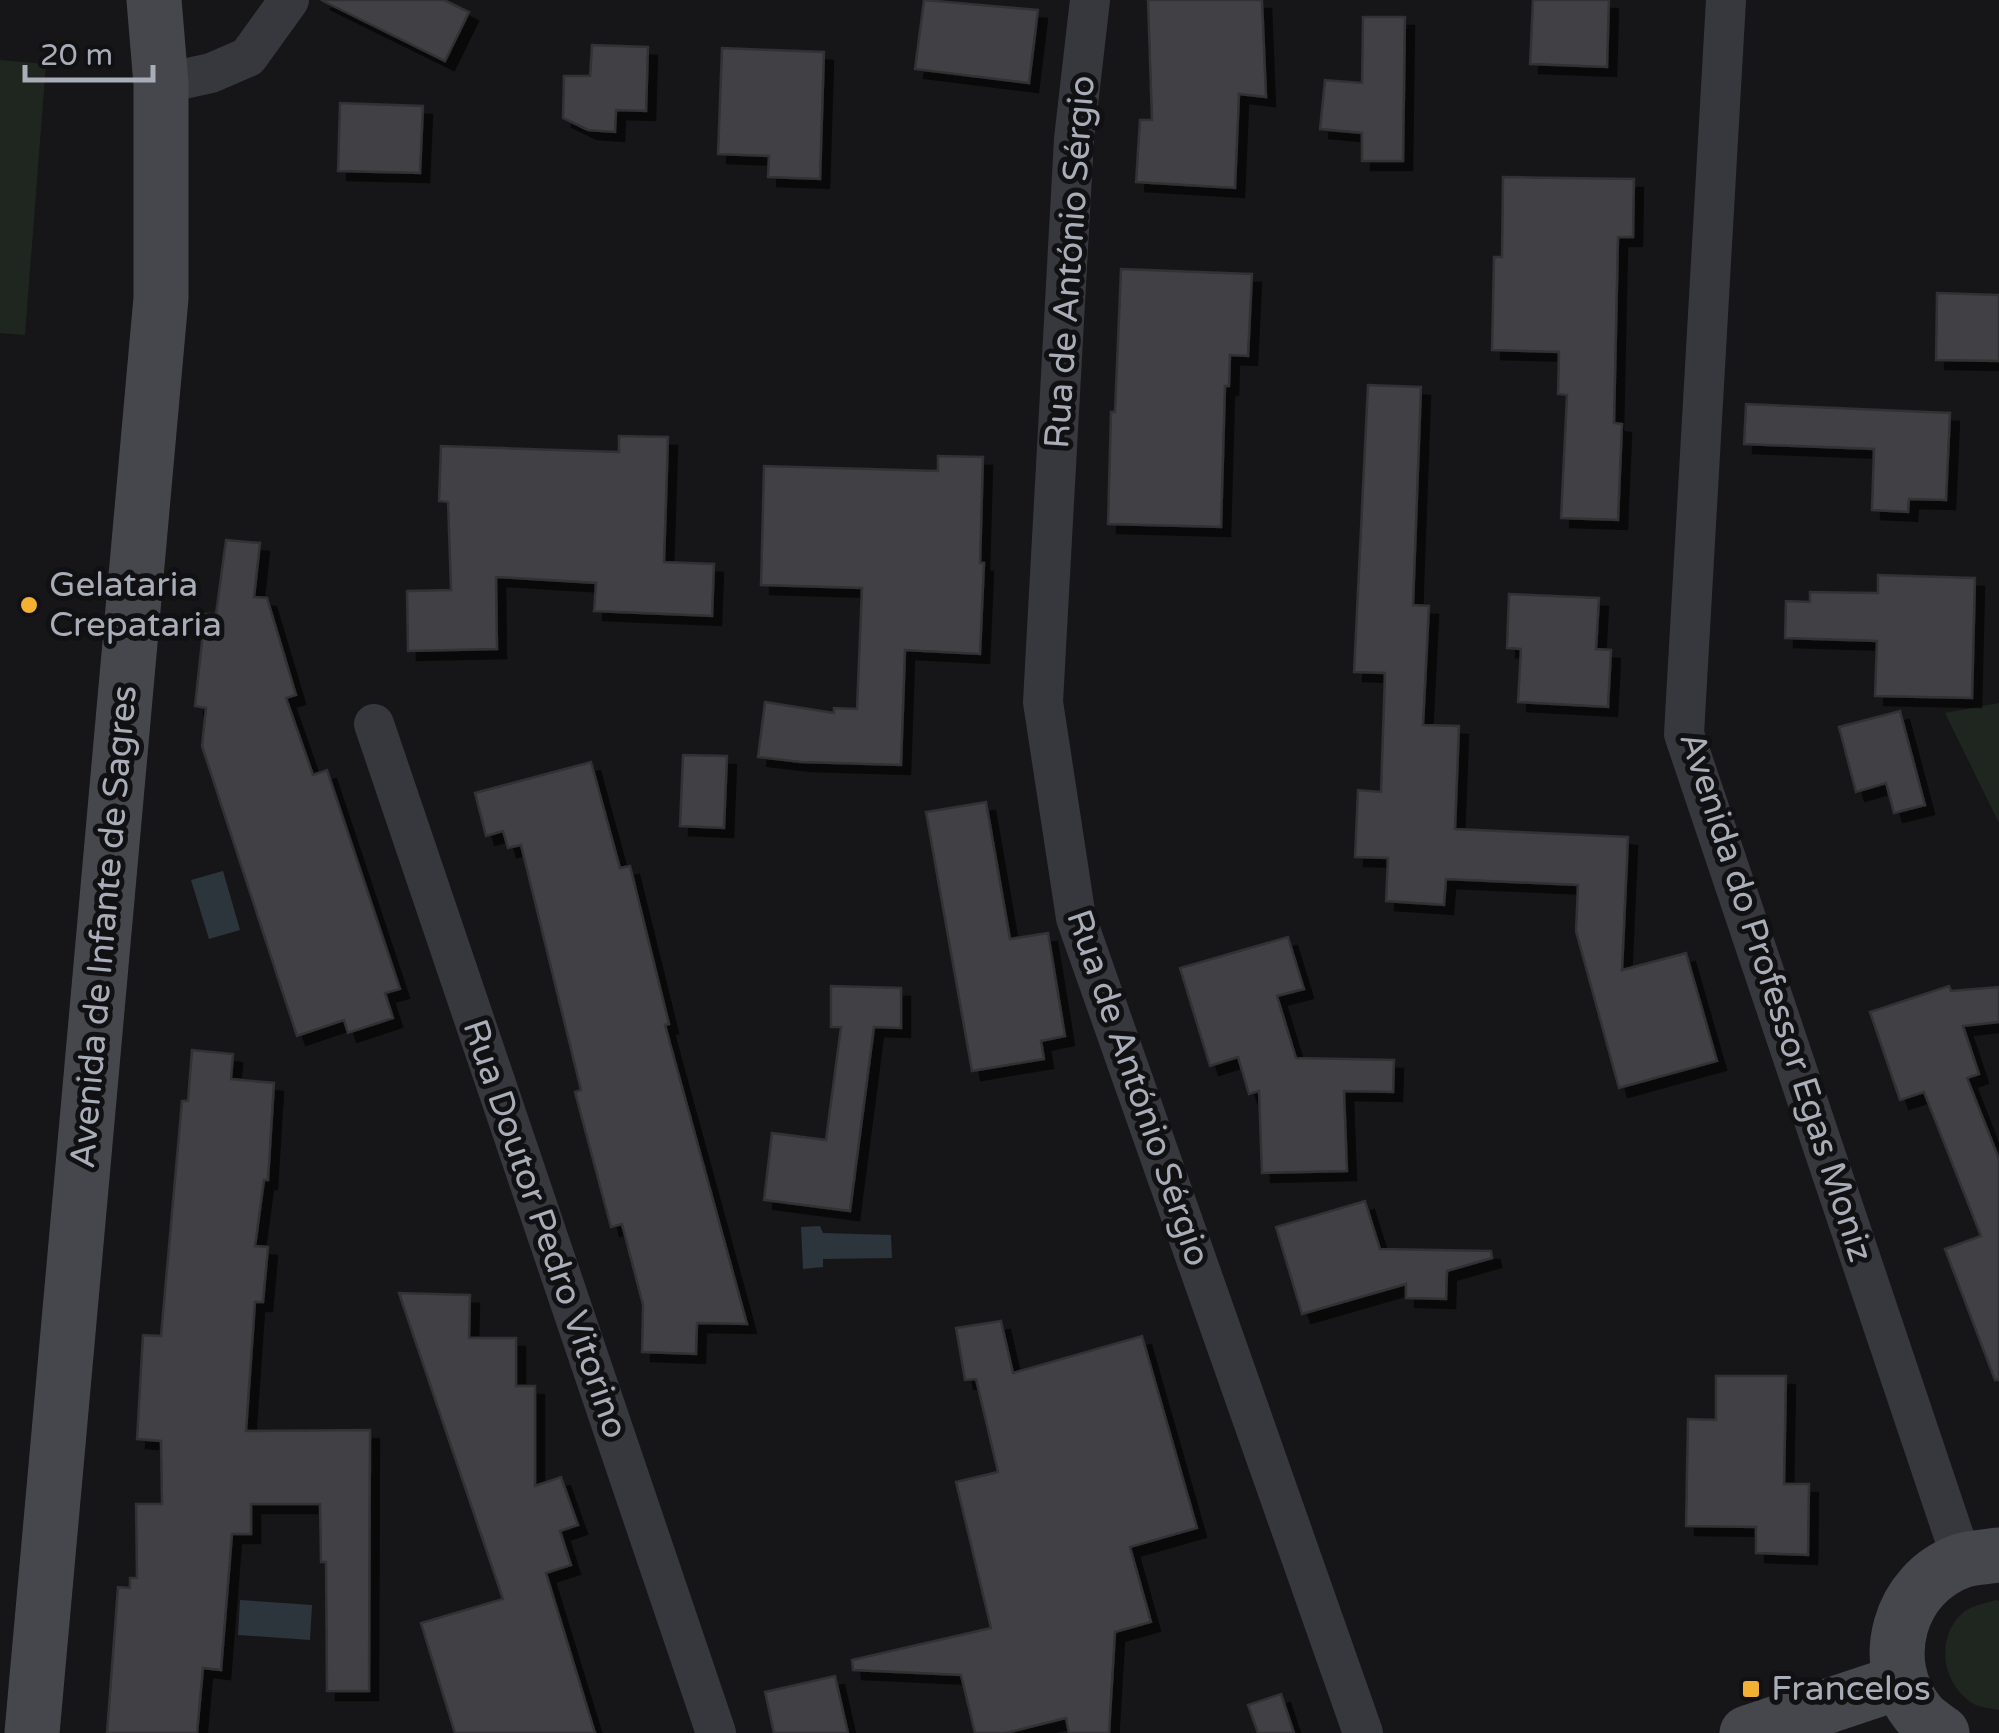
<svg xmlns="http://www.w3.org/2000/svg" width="1999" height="1733" font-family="'Varela Round',sans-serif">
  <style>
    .green { fill: #1e261f }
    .water { fill: #2c353c }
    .building { fill: #404145; stroke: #303034; stroke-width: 2.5; filter: url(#shadow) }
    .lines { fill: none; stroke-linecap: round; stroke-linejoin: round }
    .street { stroke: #37383d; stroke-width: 40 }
    .secondary { stroke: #45474d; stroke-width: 55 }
    .poi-dot { fill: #f2b134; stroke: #111113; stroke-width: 4 }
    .labels { text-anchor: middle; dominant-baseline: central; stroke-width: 10; stroke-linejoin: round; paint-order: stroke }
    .street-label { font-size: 35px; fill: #a8adb8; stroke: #111113 }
    .poi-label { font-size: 35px; fill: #a8adb8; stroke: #111113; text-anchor: start }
  </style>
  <defs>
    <filter id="shadow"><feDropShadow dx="9" dy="9" stdDeviation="0" flood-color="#0009"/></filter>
  </defs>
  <rect width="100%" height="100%" fill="#161618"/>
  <g class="green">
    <path d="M 0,60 L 46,64 L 25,335 L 0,333 Z"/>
    <path d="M 1999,703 L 1999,823 L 1945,713 Z"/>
    <path d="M 1996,1600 L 1999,1601 L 1999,1710 C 1989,1708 1976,1707 1969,1701 C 1940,1679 1936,1634 1965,1611 C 1973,1605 1987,1603 1996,1600 Z"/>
  </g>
  <g class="water">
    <path d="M 223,871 L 240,930 L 209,939 L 191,880 Z"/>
    <path d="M 820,1226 L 823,1233 L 891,1235 L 892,1258 L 823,1259 L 823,1267 L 803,1269 L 801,1227 Z"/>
    <path d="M 240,1600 L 312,1605 L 310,1640 L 238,1635 Z"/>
  </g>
  <g class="building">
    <path d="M 321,0 L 444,0 L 469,12 L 445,61 Z"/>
    <path d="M 924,0 L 1038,10 L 1029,83 L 915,69 Z"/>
    <path d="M 1148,0 L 1262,0 L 1266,97 L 1239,94 L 1235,188 L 1136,182 L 1140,120 L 1152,120 Z"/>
    <path d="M 1533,0 L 1609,0 L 1607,67 L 1530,64 Z"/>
    <path d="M 1363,17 L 1405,17 L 1403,161 L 1362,161 L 1362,133 L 1320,129 L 1325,80 L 1362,83 Z"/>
    <path d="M 592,45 L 648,47 L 646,111 L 616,110 L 615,132 L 588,130 L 563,118 L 564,76 L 590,76 Z"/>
    <path d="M 722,48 L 824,52 L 820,179 L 768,177 L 769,156 L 718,154 Z"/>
    <path d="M 340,103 L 423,106 L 420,173 L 338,171 Z"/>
    <path d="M 1503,177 L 1634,179 L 1633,237 L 1618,237 L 1614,423 L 1622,424 L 1618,520 L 1561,518 L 1567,395 L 1558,394 L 1559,352 L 1492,350 L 1494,257 L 1502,257 Z"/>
    <path d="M 1121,269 L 1252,274 L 1248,356 L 1230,355 L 1229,386 L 1225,386 L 1221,527 L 1108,524 L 1111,412 L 1115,412 Z"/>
    <path d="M 1937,293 L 1999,295 L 1999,361 L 1936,360 Z"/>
    <path d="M 1368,385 L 1421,387 L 1413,605 L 1429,606 L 1423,725 L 1459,726 L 1455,829 L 1628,837 L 1622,970 L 1686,953 L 1717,1061 L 1619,1088 L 1576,931 L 1578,885 L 1446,879 L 1444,905 L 1386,901 L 1388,858 L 1355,857 L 1358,790 L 1381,792 L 1385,673 L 1354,672 Z"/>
    <path d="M 1746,404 L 1950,413 L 1946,500 L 1909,499 L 1908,512 L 1872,510 L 1874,449 L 1744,444 Z"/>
    <path d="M 619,436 L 668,437 L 664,562 L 714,564 L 712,616 L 594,611 L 596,583 L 496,577 L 497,649 L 408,651 L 407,591 L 451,590 L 448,502 L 439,501 L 441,446 L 619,452 Z"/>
    <path d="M 938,456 L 983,457 L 980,563 L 984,563 L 980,654 L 905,650 L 901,765 L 801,762 L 758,757 L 765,702 L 834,713 L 834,708 L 857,709 L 862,588 L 761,585 L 764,466 L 938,471 Z"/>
    <path d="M 226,540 L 260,543 L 254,597 L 267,598 L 296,695 L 286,698 L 313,775 L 327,770 L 400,989 L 385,993 L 393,1018 L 348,1033 L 344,1020 L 297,1036 L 202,746 L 206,708 L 195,706 L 205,614 L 216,614 Z"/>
    <path d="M 1878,575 L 1975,578 L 1972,698 L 1875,696 L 1877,641 L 1785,638 L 1786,601 L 1810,602 L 1810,592 L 1878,593 Z"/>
    <path d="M 1509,594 L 1599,598 L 1596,649 L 1611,650 L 1608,707 L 1518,702 L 1521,649 L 1507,648 Z"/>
    <path d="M 1900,711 L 1925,805 L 1894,813 L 1886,783 L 1856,792 L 1839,727 Z"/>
    <path d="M 683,755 L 727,756 L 724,828 L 680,826 Z"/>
    <path d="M 591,762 L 620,868 L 630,866 L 669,1024 L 665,1025 L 747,1324 L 697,1323 L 696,1354 L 642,1352 L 643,1305 L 622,1224 L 611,1227 L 575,1092 L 581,1090 L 521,845 L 508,848 L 503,831 L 486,836 L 475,793 Z"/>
    <path d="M 986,802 L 1010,939 L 1048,933 L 1065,1036 L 1041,1041 L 1044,1059 L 972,1071 L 926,812 Z"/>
    <path d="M 1288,937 L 1304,989 L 1277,996 L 1296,1058 L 1394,1060 L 1393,1092 L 1344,1091 L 1347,1171 L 1262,1173 L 1259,1091 L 1249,1094 L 1238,1057 L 1210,1066 L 1180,968 Z"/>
    <path d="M 831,986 L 901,988 L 901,1028 L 874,1027 L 850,1211 L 764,1200 L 772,1133 L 826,1140 L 841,1027 L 831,1027 Z"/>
    <path d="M 1949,986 L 1951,991 L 1999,987 L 1999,1022 L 1963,1026 L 1979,1074 L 1967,1078 L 1999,1159 L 1999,1380 L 1995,1380 L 1945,1249 L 1981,1236 L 1924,1092 L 1900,1100 L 1870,1012 Z"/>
    <path d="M 192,1050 L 233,1054 L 231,1079 L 274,1083 L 268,1180 L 264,1180 L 255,1246 L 268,1247 L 263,1302 L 255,1302 L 246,1431 L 370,1430 L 369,1691 L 327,1691 L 326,1562 L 321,1562 L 320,1504 L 251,1504 L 251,1534 L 232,1534 L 221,1670 L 203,1668 L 197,1733 L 107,1733 L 118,1587 L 130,1588 L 130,1578 L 137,1578 L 136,1504 L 162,1504 L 161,1441 L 137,1439 L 143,1335 L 161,1336 L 182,1101 L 188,1101 Z"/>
    <path d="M 1365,1201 L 1380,1249 L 1491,1251 L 1492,1258 L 1447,1271 L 1446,1299 L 1406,1298 L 1406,1284 L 1302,1314 L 1276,1227 Z"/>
    <path d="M 399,1293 L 470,1295 L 469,1338 L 516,1338 L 516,1386 L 535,1386 L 535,1486 L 561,1477 L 578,1525 L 560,1531 L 571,1565 L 546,1573 L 595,1733 L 455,1733 L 421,1623 L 503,1599 Z"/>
    <path d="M 1001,1321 L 1013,1373 L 1142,1336 L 1197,1528 L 1130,1547 L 1151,1622 L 1115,1632 L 1109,1733 L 1069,1733 L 1066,1718 L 1006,1733 L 975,1733 L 961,1675 L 853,1670 L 852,1660 L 991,1628 L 956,1482 L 998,1472 L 976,1379 L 965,1380 L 956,1328 Z"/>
    <path d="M 1716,1376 L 1786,1376 L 1784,1484 L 1809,1484 L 1808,1555 L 1756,1553 L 1756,1527 L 1686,1526 L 1688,1419 L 1716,1420 Z"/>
    <path d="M 835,1676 L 848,1733 L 774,1733 L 765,1692 Z"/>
    <path d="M 1281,1694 L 1294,1733 L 1258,1733 L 1248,1705 Z"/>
  </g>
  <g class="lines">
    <g class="street">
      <path d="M 1090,0 L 1074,139 L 1043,702 L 1076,918 L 1363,1733"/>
      <path d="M 1726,0 L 1684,734 L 1962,1560"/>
      <path d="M 161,84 L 211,73 L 248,57 L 289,0"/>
      <path d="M 374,724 L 716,1733"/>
    </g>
    <g class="secondary">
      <path d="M 32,1733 L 161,298 L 161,84 L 154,0"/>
      <path d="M 1747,1733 L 1900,1682"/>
      <path d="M 1942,1733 C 1934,1727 1924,1721 1918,1713 C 1877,1662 1899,1583 1961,1561 C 1972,1557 1987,1557 1999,1555"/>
    </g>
  </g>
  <g class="poi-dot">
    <circle cx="29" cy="605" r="10"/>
    <rect x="1741" y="1679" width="20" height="20" rx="5"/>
  </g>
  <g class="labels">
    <g class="street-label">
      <text transform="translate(1070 262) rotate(-86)">Rua de António Sérgio</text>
      <text transform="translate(104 927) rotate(-85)">Avenida de Infante de Sagres</text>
      <text transform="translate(1776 997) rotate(72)">Avenida do Professor Egas Moniz</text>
      <text transform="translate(1138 1088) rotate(71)">Rua de António Sérgio</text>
      <text transform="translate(545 1229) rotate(71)">Rua Doutor Pedro Vitorino</text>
    </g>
    <g class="poi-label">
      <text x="49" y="585">Gelataria<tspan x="49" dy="40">Crepataria</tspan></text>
      <text x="1771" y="1689">Francelos</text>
    </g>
  </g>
  <path d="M25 65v15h128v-15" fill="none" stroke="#a8adb8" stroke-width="5"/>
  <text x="40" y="65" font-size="30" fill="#a8adb8" stroke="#111113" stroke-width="8" paint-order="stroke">20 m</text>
</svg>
